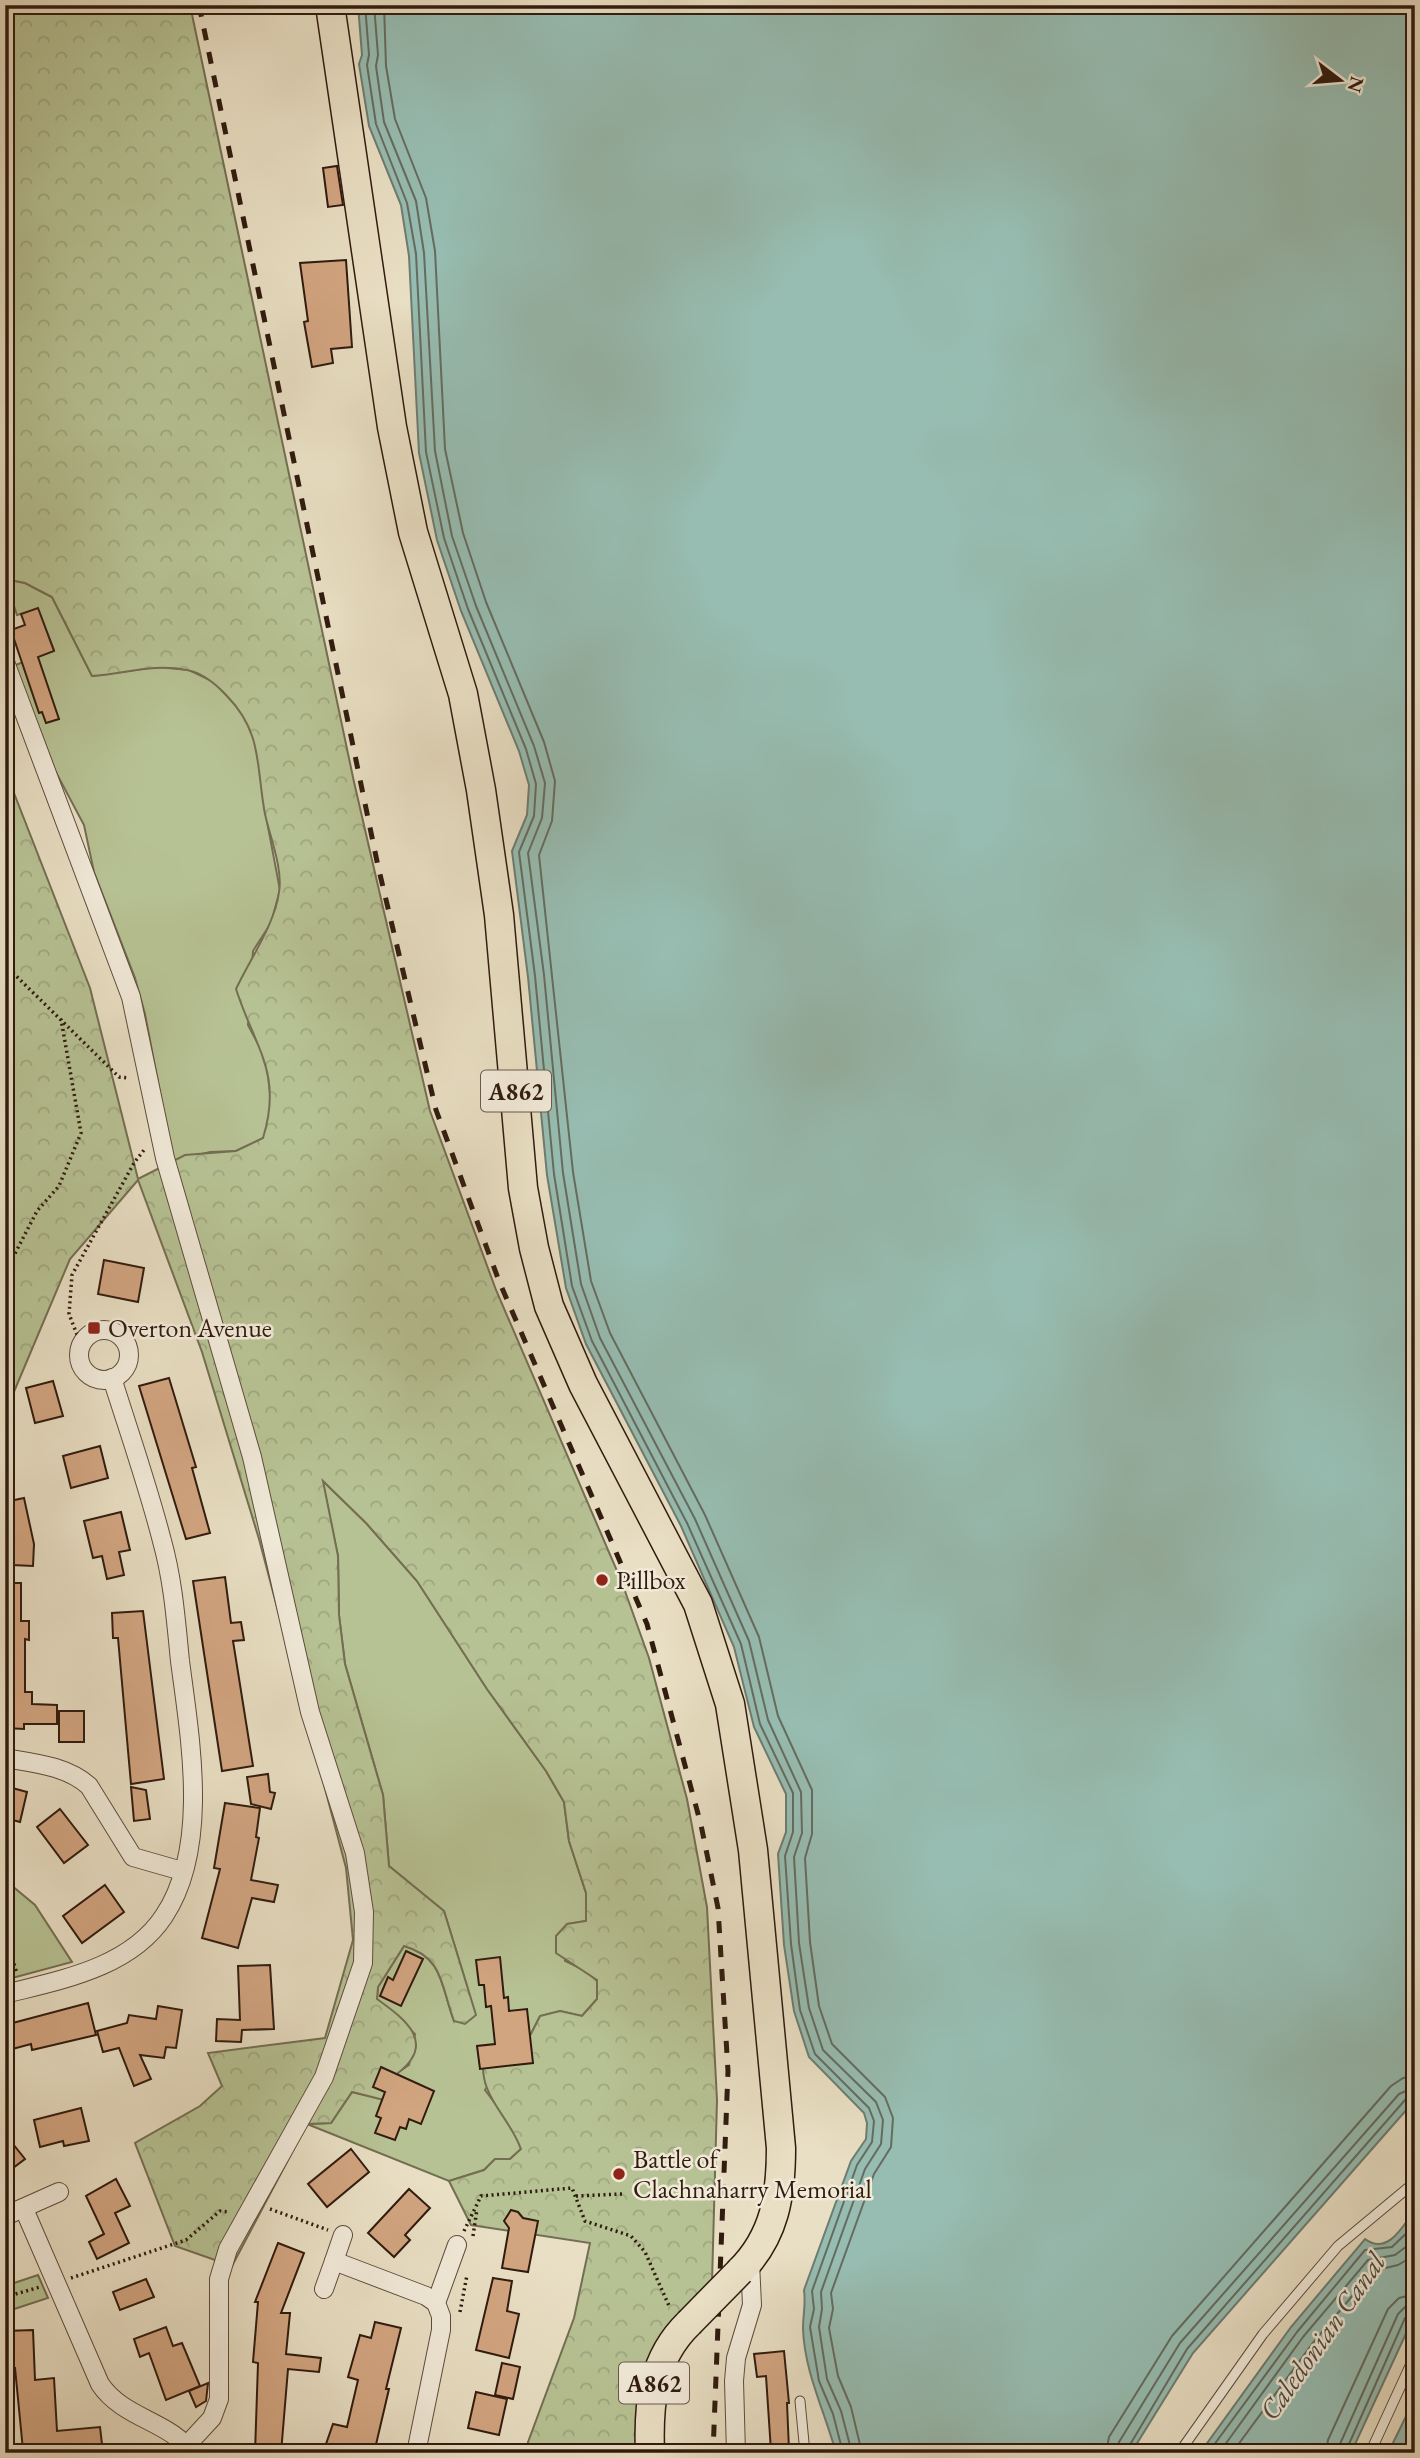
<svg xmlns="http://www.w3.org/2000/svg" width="1420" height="2458" font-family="'EB Garamond',serif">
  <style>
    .grass { fill: #b7c294; stroke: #746e52; stroke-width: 2 }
    .forest { fill: url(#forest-crowns); stroke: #746e52; stroke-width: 2 }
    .water { fill: #97bdb2; stroke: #6e7c71; stroke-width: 2 }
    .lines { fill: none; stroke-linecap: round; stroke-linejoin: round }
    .shore { stroke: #646c60; stroke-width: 2 }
    .building { fill: #d2a581; stroke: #301b0f; stroke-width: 2 }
    .service-casing { stroke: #5e4c3c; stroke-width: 11 }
    .minor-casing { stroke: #5e4c3c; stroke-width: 20 }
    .primary-casing { stroke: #301b0f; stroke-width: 31 }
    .path { stroke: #301b0f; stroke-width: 3.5; stroke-dasharray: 2 3.5; stroke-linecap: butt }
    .service { stroke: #f1ead9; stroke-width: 9 }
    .minor { stroke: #f1ead9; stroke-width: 18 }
    .primary { stroke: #e9dfc4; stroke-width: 28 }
    .rail { stroke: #301b0f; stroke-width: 5; stroke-dasharray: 12 12; stroke-linecap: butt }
    .primary-bridge-casing { stroke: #301b0f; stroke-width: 31; stroke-linecap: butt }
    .primary-bridge { stroke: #e9dfc4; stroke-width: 28 }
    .poi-dot { fill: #8f2418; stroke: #f1ead9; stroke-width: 2.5 }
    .labels { text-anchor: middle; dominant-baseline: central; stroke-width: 5; stroke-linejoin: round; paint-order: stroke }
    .shield { fill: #f1ead9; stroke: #6a594c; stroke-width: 2 }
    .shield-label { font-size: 24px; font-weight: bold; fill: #301b0f }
    .poi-label { font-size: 26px; fill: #301b0f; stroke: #f1ead9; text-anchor: start }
    .water-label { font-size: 28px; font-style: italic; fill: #4f4c40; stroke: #f1ead9 }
  </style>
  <defs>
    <pattern id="forest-crowns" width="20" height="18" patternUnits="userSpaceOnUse" patternTransform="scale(1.75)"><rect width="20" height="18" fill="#b7c294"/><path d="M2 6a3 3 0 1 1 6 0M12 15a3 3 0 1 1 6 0" fill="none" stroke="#9ea67e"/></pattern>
  </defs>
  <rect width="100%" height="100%" fill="#e9dfc4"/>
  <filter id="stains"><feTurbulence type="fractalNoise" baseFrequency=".00286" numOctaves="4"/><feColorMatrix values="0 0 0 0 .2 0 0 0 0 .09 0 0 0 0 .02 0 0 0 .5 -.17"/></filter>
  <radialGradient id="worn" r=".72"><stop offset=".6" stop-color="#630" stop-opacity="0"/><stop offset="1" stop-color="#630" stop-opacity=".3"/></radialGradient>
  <g class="grass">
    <path d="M 5,579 L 25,583 L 52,597 L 92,676 L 157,667 L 189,670 L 214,682 L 243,713 L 256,741 L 265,811 L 280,890 L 271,923 L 253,951 L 248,1025 L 266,1059 L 272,1110 L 264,1138 L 236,1151 L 210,1152 L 173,1161 L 145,1014 L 135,978 L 94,872 L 84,825 L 50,761 L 13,666 L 54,650 L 38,609 L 17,615 Z"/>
    <path d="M 322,1480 L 367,1524 L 417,1581 L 487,1689 L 546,1771 L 564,1802 L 569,1841 L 586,1893 L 586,1921 L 567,1924 L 565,1961 L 586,1971 L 597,1981 L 597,1999 L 582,2016 L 560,2011 L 540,2016 L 531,2034 L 517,2043 L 485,2090 L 512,2126 L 521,2149 L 510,2159 L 495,2159 L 484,2170 L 449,2181 L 307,2124 L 331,2123 L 352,2092 L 365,2095 L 409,2065 L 415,2034 L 377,1999 L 378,1987 L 404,1946 C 444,1957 441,1987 454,2021 L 467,1986 L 444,1911 L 389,1866 L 383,1795 L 345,1664 L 339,1615 L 338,1556 Z"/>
    <path d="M 5,1880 L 35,1905 L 72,1962 L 5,1980 Z"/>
    <path d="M 38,2275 L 48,2298 L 5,2312 L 5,2286 Z"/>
  </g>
  <path class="forest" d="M 5,5 L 190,5 L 354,782 L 430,1111 L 496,1290 L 621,1580 L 649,1658 L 687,1799 L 707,1907 L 717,2100 L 712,2283 L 640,2448 L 632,2453 L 524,2453 L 574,2318 L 590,2243 L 471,2225 L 449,2181 L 484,2170 L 495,2159 L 510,2159 L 521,2149 C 508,2114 477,2095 484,2056 L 531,2034 L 540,2016 L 560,2011 L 582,2016 L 597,1999 L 597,1980 L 556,1953 L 556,1936 L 567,1924 L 586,1921 L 586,1893 L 569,1841 L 564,1802 L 546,1771 L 487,1689 L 417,1581 L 367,1524 L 323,1481 L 338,1556 L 339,1615 L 345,1664 L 383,1795 L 389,1866 L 444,1911 L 476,2015 L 465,2024 L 454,2021 C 441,1987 444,1957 404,1946 L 378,1987 L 377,1999 C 405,2019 437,2043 398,2073 L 398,2086 L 388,2101 L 352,2092 L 331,2123 L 307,2124 L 232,2266 L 175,2246 L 135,2143 L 200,2106 L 222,2086 L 208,2053 L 325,2038 L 353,1940 L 346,1868 L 259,1539 L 202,1352 L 138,1180 L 70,1259 L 5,1413 L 5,770 L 90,988 L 138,1179 L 185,1155 L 236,1151 L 263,1138 C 283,1073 255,1048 236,989 C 250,959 275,924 279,892 C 283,869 270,837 265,814 C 256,767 263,733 227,696 C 216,684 203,673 187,670 C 154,663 124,674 92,676 L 52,597 L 25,583 L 5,579 Z"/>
  <g class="water">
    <path d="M 358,5 L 1415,5 L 1415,2100 L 1193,2353 L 1131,2453 L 836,2453 C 825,2412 804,2371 803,2328 C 803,2315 806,2304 804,2290 L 851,2161 L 866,2139 L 867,2123 L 864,2113 L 809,2057 L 794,2011 L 784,1945 L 778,1854 L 786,1832 L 786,1794 L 754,1727 L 734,1647 L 681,1526 L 586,1344 L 566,1288 L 547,1175 L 528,977 L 512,851 L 527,815 L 529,785 L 519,751 L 461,611 L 437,540 L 419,453 L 409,256 L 401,205 L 369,126 L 359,64 L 362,55 Z"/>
    <path d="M 1415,2210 L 1415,2314 L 1351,2453 L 1200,2453 L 1291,2327 L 1365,2239 C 1389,2257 1405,2222 1415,2210 Z"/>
    <path d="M 1415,2398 L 1415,2453 L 1388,2453 Z"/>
  </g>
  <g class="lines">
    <g class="shore">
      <path d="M 365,5 L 369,55 L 367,65 L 376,124 L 407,203 L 416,254 L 426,452 L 444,538 L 468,609 L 526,749 L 536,784 L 534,816 L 519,852 L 535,976 L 554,1174 L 572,1286 L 592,1341 L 687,1523 L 741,1644 L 760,1724 L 793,1793 L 793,1832 L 785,1856 L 791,1944 L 800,2010 L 815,2054 L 869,2108 L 874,2121 L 872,2142 L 857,2165 L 812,2291 L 814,2309 L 810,2327 L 819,2381 L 833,2414 L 843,2453"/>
      <path d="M 374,5 L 378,55 L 376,66 L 384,122 L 416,201 L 424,253 L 435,451 L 452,536 L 476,606 L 534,746 L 545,783 L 542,818 L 528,853 L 544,975 L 563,1173 L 581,1284 L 600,1338 L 695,1519 L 749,1641 L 768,1720 L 801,1792 L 802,1833 L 794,1857 L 799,1943 L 809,2008 L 823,2050 L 876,2102 L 883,2120 L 881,2144 L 865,2169 L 821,2292 L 822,2309 L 819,2327 L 827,2379 L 841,2411 L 852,2453"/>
      <path d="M 384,5 L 386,66 L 395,119 L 426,198 L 435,251 L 445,449 L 463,533 L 486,602 L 544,742 L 555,781 L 552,821 L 539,855 L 573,1172 L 591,1281 L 610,1333 L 705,1515 L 759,1637 L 778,1716 L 812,1790 L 812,1834 L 805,1858 L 810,1942 L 819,2006 L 832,2044 L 885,2097 L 893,2118 L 891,2147 L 874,2174 L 831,2293 L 833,2309 L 829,2328 L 838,2376 L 851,2407 L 862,2453"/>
      <path d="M 1106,2453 L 1109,2437 L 1172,2336 L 1391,2086 L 1403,2078 L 1415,2076"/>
      <path d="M 1116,2453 L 1119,2442 L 1180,2343 L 1399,2094 L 1415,2087"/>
      <path d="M 1125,2453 L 1187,2349 L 1405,2100 L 1415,2095"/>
      <path d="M 1208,2453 L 1297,2332 L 1365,2250 L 1392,2247 L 1415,2225"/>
      <path d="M 1219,2453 L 1303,2337 L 1368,2260 L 1395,2255 L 1415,2240"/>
      <path d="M 1232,2453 L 1312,2344 L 1373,2271 L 1398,2265 L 1415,2255"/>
      <path d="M 1326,2453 L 1328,2440 L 1388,2309 L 1399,2298 L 1415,2294"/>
      <path d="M 1336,2453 L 1398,2314 L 1405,2307 L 1415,2305"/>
      <path d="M 1345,2453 L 1405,2318 L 1415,2314"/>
    </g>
  </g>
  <g class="building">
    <path d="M 337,166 L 343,205 L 328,207 L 323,168 Z"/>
    <path d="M 346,260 L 352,347 L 331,349 L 333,363 L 312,367 L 304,322 L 308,321 L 300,263 Z"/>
    <path d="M 38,608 L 54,651 L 38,657 L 59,719 L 46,723 L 42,712 L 39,713 L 11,630 L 25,625 L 21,614 Z"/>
    <path d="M 104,1260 L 144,1268 L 138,1302 L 98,1294 Z"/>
    <path d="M 169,1378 L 196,1467 L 192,1468 L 210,1533 L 186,1539 L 139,1386 Z"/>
    <path d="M 53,1381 L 63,1416 L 35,1423 L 26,1388 Z"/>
    <path d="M 100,1446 L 108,1478 L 71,1488 L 63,1456 Z"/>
    <path d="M 24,1498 L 34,1544 L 33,1566 L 12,1565 L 13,1541 L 5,1542 L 5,1502 Z"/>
    <path d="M 121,1512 L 130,1550 L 119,1552 L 124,1575 L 107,1579 L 102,1556 L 93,1558 L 84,1521 Z"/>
    <path d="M 225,1577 L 231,1623 L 241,1622 L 244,1640 L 233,1641 L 253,1766 L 222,1771 L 193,1581 Z"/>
    <path d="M 5,1583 L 21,1583 L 21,1621 L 29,1621 L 29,1640 L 25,1639 L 25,1692 L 32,1692 L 32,1704 L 57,1705 L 57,1724 L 24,1724 L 24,1729 L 5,1728 Z"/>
    <path d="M 143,1611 L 164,1779 L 131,1784 L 118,1638 L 113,1638 L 112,1613 Z"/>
    <rect x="59" y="1711" width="25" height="31"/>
    <path d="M 268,1774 L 270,1792 L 275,1793 L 271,1809 L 251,1804 L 247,1777 Z"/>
    <path d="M 5,1786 L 27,1792 L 20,1822 L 5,1818 Z"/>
    <path d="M 131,1787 L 146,1790 L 150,1819 L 134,1821 Z"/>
    <path d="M 225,1803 L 260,1808 L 256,1837 L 259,1838 L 251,1880 L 278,1885 L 274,1902 L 252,1898 L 238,1948 L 202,1938 L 220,1869 L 214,1868 Z"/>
    <path d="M 60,1809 L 88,1845 L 64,1863 L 37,1827 Z"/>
    <path d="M 105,1885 L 124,1912 L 82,1943 L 63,1916 Z"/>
    <path d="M 406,1951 L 423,1959 L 401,2006 L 380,1996 L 388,1977 L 393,1980 Z"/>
    <path d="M 500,1957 L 504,1998 L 508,1997 L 509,2011 L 527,2009 L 533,2063 L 480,2069 L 477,2046 L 495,2044 L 491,2006 L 486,2007 L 484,1985 L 479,1985 L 476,1960 Z"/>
    <path d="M 270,1965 L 274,2029 L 242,2030 L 241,2042 L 216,2041 L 217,2019 L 240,2020 L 238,1966 Z"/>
    <path d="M 88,2003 L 96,2035 L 32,2050 L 31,2044 L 5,2051 L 5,2025 Z"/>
    <path d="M 158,2006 L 182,2010 L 176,2048 L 166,2047 L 164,2058 L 140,2055 L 151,2079 L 134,2086 L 119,2048 L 103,2052 L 97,2031 L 127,2023 L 129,2015 L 156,2019 Z"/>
    <path d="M 381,2067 L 434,2091 L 421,2124 L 409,2119 L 406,2129 L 400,2127 L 395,2140 L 375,2133 L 381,2118 L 376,2116 L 385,2092 L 373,2087 Z"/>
    <path d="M 81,2108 L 89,2141 L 64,2146 L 63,2141 L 40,2147 L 34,2120 Z"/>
    <path d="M 5,2134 L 25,2159 L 5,2174 Z"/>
    <path d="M 351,2149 L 369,2172 L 327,2207 L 308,2184 Z"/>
    <path d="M 116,2179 L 130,2206 L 115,2213 L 129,2243 L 97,2259 L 89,2242 L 104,2234 L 86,2196 Z"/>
    <path d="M 409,2189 L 430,2208 L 405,2235 L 410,2240 L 394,2257 L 368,2233 Z"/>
    <path d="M 511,2210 L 518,2212 L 523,2218 L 538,2221 L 528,2272 L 502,2268 L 509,2228 L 504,2221 Z"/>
    <path d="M 278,2243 L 304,2253 L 281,2313 L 290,2313 L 286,2354 L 321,2358 L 319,2372 L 288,2369 L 281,2453 L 255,2453 L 258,2363 L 253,2362 L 258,2302 L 255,2302 Z"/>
    <path d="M 493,2278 L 512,2281 L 507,2311 L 519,2314 L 509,2358 L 476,2350 Z"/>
    <path d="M 146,2279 L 154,2297 L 120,2310 L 113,2292 Z"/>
    <path d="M 375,2322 L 401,2328 L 386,2389 L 389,2389 L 374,2453 L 347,2453 L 348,2450 L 326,2444 L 333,2424 L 347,2427 L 358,2380 L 348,2377 L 360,2335 L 371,2338 Z"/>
    <path d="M 166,2327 L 173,2346 L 182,2343 L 200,2386 L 166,2400 L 149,2353 L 140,2357 L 134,2339 Z"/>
    <path d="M 33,2330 L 35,2380 L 54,2378 L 57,2431 L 100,2427 L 103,2453 L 64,2453 L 63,2447 L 23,2450 L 15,2368 L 5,2368 L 5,2331 Z"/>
    <path d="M 784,2351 L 789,2403 L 787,2403 L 789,2450 L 771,2451 L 766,2376 L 757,2377 L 754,2354 Z"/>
    <path d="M 502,2363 L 520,2367 L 513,2399 L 495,2395 Z"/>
    <path d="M 208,2383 L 206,2401 L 196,2407 L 189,2391 Z"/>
    <path d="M 476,2392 L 507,2399 L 499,2435 L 468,2428 Z"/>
  </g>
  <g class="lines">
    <g class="service-casing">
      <g id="service">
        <path d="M 800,2401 L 805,2453"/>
        <path d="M 1179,2453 L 1263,2334 L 1338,2246 L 1415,2182"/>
        <path d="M 1370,2453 L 1415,2355"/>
      </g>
    </g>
    <g class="minor-casing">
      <g id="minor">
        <path d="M 5,662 L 131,997 L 165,1158 L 252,1457 L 310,1712 L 355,1853 L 364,1912 L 363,1963 L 324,2077 L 228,2249 L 219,2279 L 219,2399 L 212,2418 L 187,2445"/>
        <circle cx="104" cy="1355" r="25"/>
        <path d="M 5,1758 C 34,1763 67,1766 89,1786 L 133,1857 L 182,1871"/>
        <path d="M 5,1994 C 60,1980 130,1968 164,1916 C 210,1847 190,1738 180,1661 C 176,1621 173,1580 162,1541 C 148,1486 129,1432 112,1378"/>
        <path d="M 24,2209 L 100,2384 C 123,2419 173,2422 191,2453"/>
        <path d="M 5,2216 L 59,2192"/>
        <path d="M 343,2235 L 334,2261 L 426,2296 L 436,2303"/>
        <path d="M 324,2289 L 334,2261"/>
        <path d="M 416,2453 L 441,2330 L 441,2316 L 436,2303 L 457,2245"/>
        <path d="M 736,2453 L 734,2381 L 736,2358 L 752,2305 L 750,2262"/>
      </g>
    </g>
    <g class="primary-casing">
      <g id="primary">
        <path d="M 330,5 L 392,427 L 413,532 L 463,694 L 481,790 L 499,915 L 523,1188 L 534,1248 L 549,1306 L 583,1384 L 698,1604 L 730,1704 L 753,1850 L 781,2148 C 781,2195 775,2236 740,2271"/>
        <path d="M 650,2453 C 648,2404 652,2359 689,2323"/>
      </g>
    </g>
    <g class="path">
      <path d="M 5,965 L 119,1077 L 129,1078"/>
      <path d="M 5,1273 L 37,1211 L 59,1186 L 81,1133 L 61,1019"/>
      <path d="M 81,1345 L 69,1314 L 72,1275 L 134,1163 L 144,1150"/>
      <path d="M 5,1932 L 17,1974"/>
      <path d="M 576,2196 L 622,2194"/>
      <path d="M 270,2209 L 328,2230"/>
      <path d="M 464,2231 L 481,2196 L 572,2188 L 585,2221 L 631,2236 L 645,2252 L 670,2308"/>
      <path d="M 473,2236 L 477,2209"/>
      <path d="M 71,2278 L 186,2240 L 220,2211 L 229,2212"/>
      <path d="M 5,2297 L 40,2287"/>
      <path d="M 460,2312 L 467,2275"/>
    </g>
    <use href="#service" class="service"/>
    <use href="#minor" class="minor"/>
    <use href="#primary" class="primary"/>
    <path class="rail" d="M 199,5 L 378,866 L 436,1110 L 499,1281 L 647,1624 L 701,1825 L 718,1908 L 728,2071 L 713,2453"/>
    <g class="primary-bridge-casing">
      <path id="primary-bridge" d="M 689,2323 L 740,2271"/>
    </g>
    <use href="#primary-bridge" class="primary-bridge"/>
  </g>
  <g class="poi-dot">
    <rect x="87" y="1321" width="14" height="14" rx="3.5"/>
    <circle cx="602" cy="1580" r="7"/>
    <circle cx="619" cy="2174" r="7"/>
  </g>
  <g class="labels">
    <g class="shield">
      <rect x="481" y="1070.5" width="70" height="41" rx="5"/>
      <rect x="619" y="2362.5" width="70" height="41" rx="5"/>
    </g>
    <g class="shield-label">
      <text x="516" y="1091">A862</text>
      <text x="654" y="2383">A862</text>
    </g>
    <g class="poi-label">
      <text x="108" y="1328">Overton Avenue</text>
      <text x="616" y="1580">Pillbox</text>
      <text x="633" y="2159">Battle of<tspan x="633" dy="30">Clachnaharry Memorial</tspan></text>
    </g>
    <g class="water-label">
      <text transform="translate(1322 2336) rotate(-55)">Caledonian Canal</text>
    </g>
  </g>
  <rect width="1420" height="2458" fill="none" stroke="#e9dfc4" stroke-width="28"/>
  <rect x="7" y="7" width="1406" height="2444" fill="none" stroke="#301b0f" stroke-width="3.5"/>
  <rect x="14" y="14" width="1392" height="2430" fill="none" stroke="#301b0f" stroke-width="2"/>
  <g transform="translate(1340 80) rotate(106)" stroke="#f1ead9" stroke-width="5" paint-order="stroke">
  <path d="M0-5L12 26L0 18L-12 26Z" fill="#301b0f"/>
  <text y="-10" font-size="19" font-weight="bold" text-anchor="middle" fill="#301b0f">N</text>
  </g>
  <rect width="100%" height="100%" filter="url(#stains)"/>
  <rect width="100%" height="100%" fill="url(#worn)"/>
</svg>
